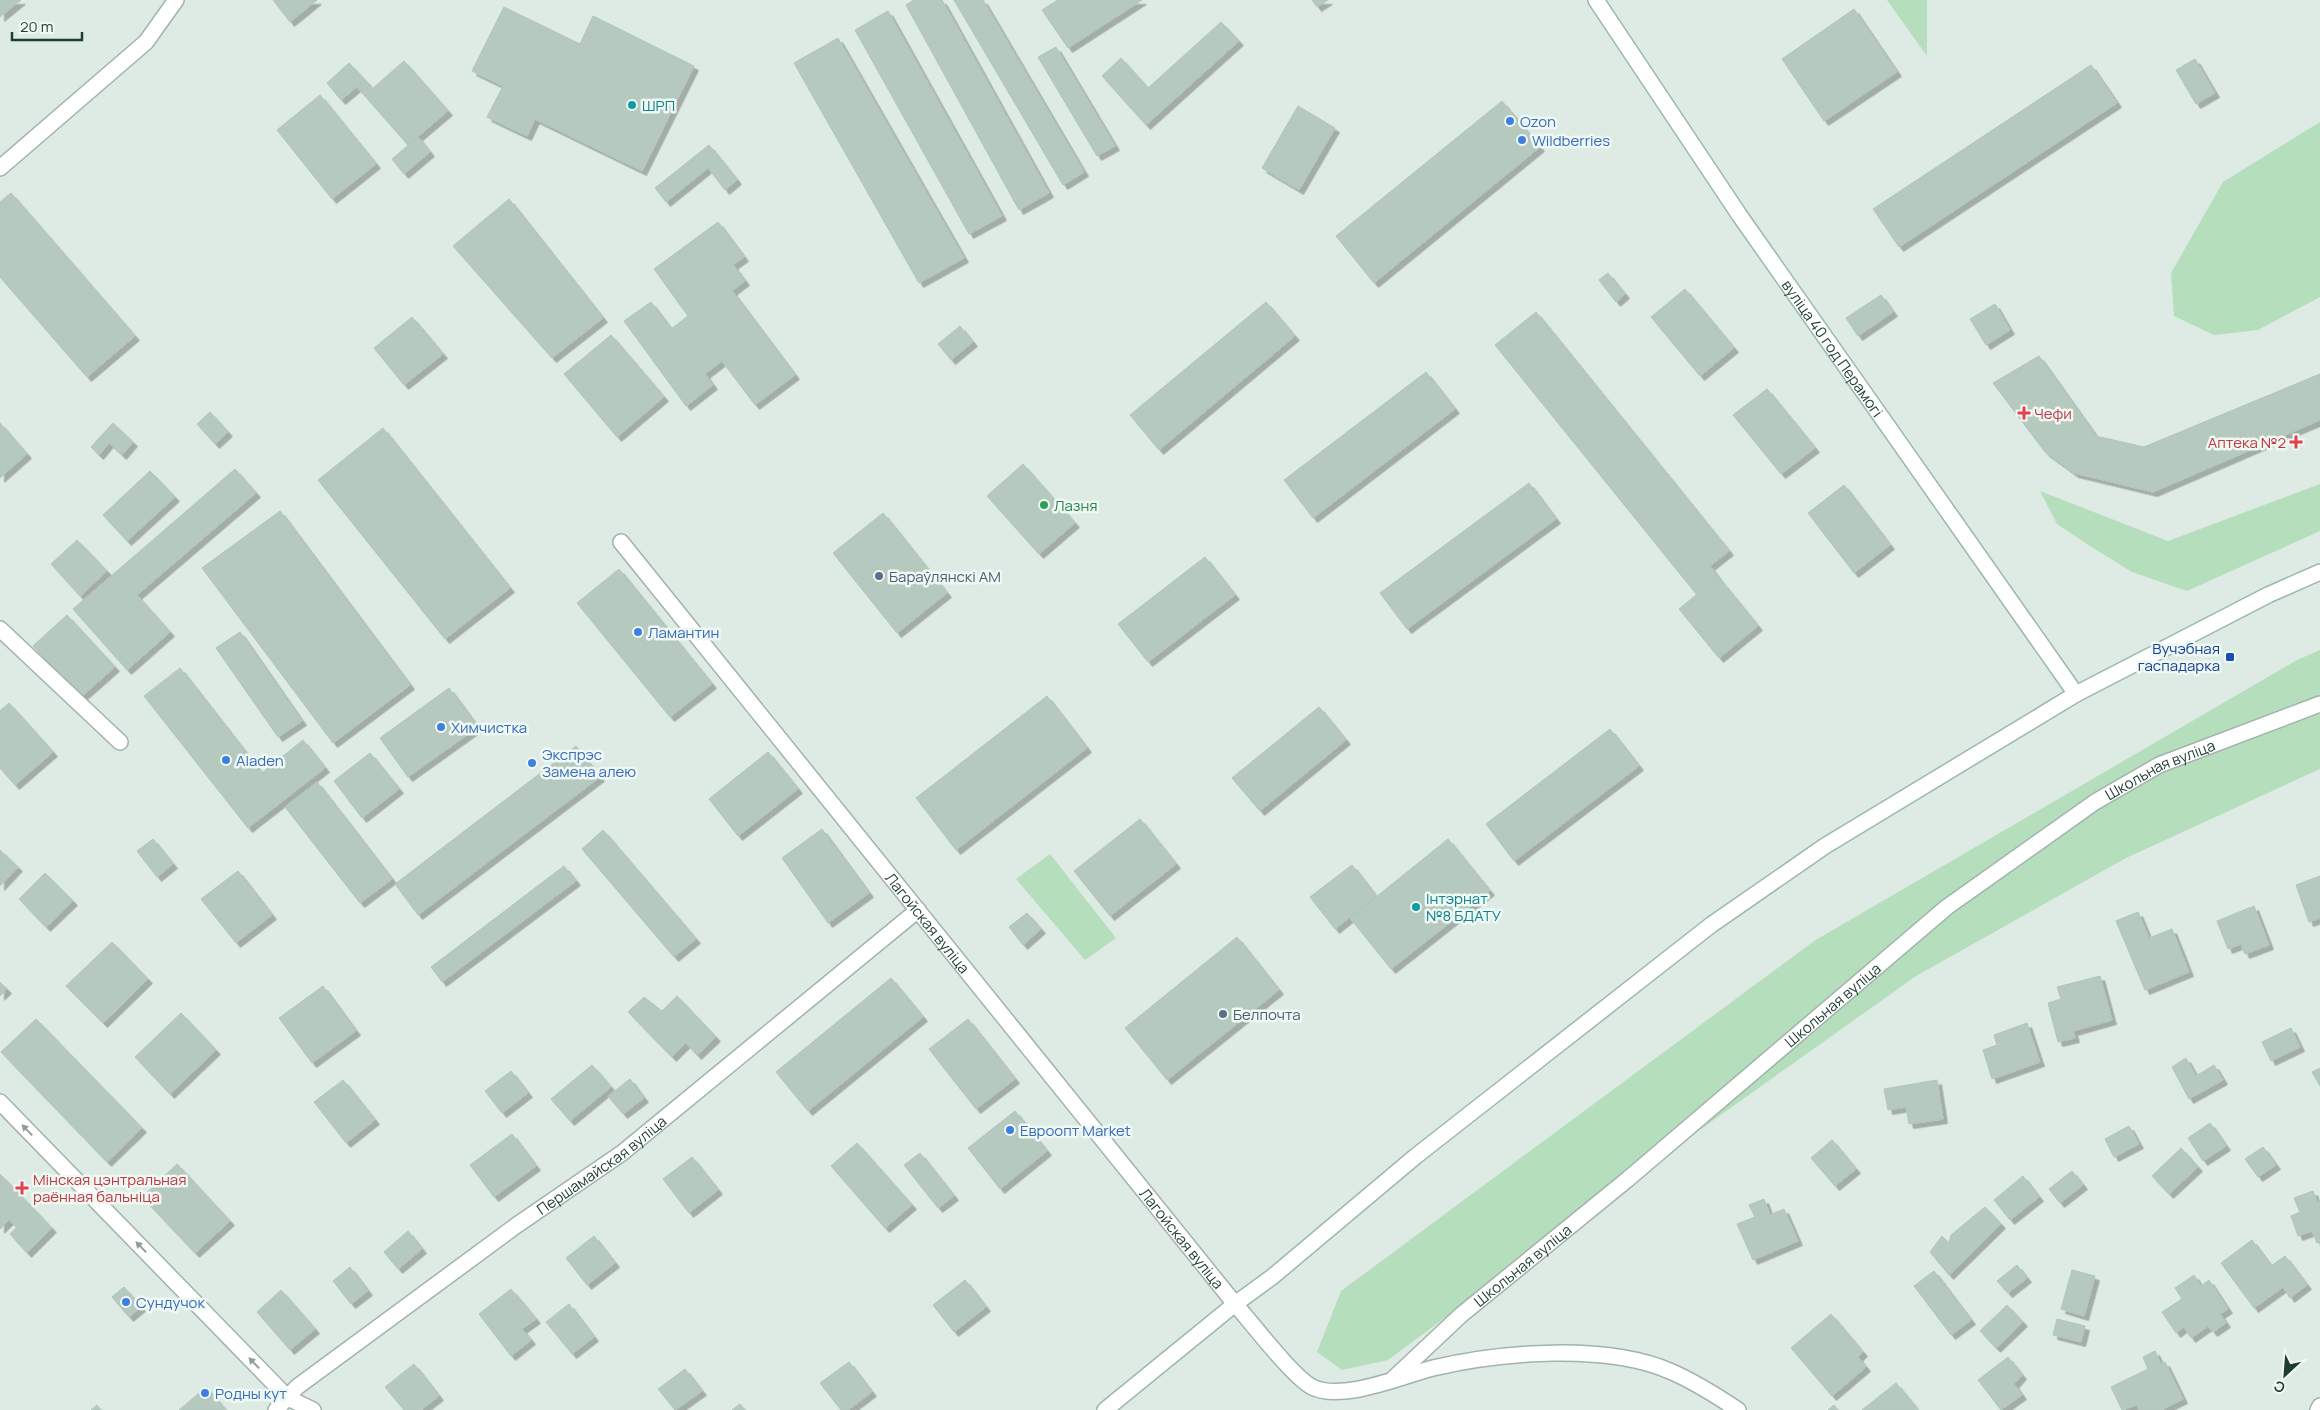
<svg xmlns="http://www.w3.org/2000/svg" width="2320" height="1410" font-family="Manrope,sans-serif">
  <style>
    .green { fill: #b5debc }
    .building { fill: #b6c9bf; stroke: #b0c5ba; filter: url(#shadow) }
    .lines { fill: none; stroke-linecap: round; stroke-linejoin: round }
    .street-casing { stroke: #a1b3ab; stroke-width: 18 }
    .secondary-casing { stroke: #9cb8ab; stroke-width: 18 }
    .street { stroke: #fff; stroke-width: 15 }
    .secondary { stroke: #fff; stroke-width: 15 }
    .oneway { fill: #8e9e98 }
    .culture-dot { fill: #0f9aa8; stroke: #eff8f2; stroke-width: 2 }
    .shop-dot { fill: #3f7fe0; stroke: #eff8f2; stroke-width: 2 }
    .health-dot { fill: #e0444e; stroke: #eff8f2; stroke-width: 2 }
    .leisure-dot { fill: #2e9e5b; stroke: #eff8f2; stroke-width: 2 }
    .service-dot { fill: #5c6f8a; stroke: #eff8f2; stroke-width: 2 }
    .transit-dot { fill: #1a4fb4; stroke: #eff8f2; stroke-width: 2 }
    .labels { text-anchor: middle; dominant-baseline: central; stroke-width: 5; stroke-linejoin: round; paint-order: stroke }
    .culture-label { font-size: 15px; fill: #0d838f; stroke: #eff8f2; text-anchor: start }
    .shop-label { font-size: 15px; fill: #366cbe; stroke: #eff8f2; text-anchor: start }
    .street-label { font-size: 15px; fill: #1e3c31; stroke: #eff8f2 }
    .health-label { font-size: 15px; fill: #be3a42; stroke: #eff8f2; text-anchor: start }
    .leisure-label { font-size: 15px; fill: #27864d; stroke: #eff8f2; text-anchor: start }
    .service-label { font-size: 15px; fill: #4e5e75; stroke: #eff8f2; text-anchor: start }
    .transit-label { font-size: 15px; fill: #164399; stroke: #eff8f2; text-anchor: end }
  </style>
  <defs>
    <filter id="shadow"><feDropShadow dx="4.5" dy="4.5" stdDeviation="0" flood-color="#0004"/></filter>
  </defs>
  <rect width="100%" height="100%" fill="#deebe4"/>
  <g class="green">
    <path d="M 1887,0 L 1927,0 L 1927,56 Z"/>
    <path d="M 2320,122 L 2320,297 L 2258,330 L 2214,335 L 2174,316 L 2171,273 L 2223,182 Z"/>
    <path d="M 2320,484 L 2320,531 L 2187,591 L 2132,572 L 2090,546 L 2057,524 L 2040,491 L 2168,541 Z"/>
    <path d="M 2320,650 L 2320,769 L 2126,858 L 1916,976 L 1666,1154 L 1388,1360 L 1342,1370 L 1317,1352 L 1341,1291 L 1814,941 L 2297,660 Z"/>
    <path d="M 1050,854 L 1116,938 L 1085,960 L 1016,879 Z"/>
  </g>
  <g class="building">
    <path d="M 0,0 L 21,0 L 0,17 Z"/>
    <path d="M 273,0 L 317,0 L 290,22 Z"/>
    <path d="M 914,0 L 942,0 L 1049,193 L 1019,210 L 906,5 Z"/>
    <path d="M 954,0 L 983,0 L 1084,172 L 1063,185 Z"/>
    <path d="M 1058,0 L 1142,0 L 1068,48 L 1042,10 Z"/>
    <path d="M 1312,0 L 1328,0 L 1317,7 Z"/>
    <path d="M 504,7 L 580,44 L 593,16 L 694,66 L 642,171 L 535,119 L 527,136 L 487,117 L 503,86 L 472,71 Z"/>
    <path d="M 1854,9 L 1897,72 L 1824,121 L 1782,59 Z"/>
    <path d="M 888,11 L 1002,216 L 969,234 L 855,30 Z"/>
    <path d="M 1221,22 L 1239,41 L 1146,125 L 1102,76 L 1121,58 L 1148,88 Z"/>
    <path d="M 838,38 L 964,258 L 919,283 L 794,63 Z"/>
    <path d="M 1056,47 L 1115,146 L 1097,156 L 1038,57 Z"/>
    <path d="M 2195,59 L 2215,93 L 2196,104 L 2176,70 Z"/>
    <path d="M 404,61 L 448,111 L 408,145 L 357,87 L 365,80 L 372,89 Z"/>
    <path d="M 349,63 L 365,80 L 341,100 L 327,83 Z"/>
    <path d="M 2091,65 L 2117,103 L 1899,247 L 1873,209 Z"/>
    <path d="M 320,95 L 376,164 L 332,199 L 277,130 Z"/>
    <path d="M 631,98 L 639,105 L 633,112 L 625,105 Z"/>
    <path d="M 1502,101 L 1540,147 L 1374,283 L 1336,236 Z"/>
    <path d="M 1298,106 L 1335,128 L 1299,190 L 1262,168 Z"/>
    <path d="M 418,137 L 430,152 L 404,174 L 392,159 Z"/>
    <path d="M 709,145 L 737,180 L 725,190 L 708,168 L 666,202 L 655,188 Z"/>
    <path d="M 11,193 L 135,336 L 87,377 L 0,277 L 0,202 Z"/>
    <path d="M 509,199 L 603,318 L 552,358 L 453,246 Z"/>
    <path d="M 718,222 L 744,257 L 733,265 L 745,281 L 732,291 L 795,375 L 755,405 L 722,361 L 705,374 L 713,385 L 686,406 L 624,321 L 651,302 L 671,329 L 688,316 L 654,269 Z"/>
    <path d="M 1608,273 L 1625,294 L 1616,302 L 1599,280 Z"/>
    <path d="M 1685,289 L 1734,348 L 1700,376 L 1651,317 Z"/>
    <path d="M 1881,295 L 1893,312 L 1858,336 L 1846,318 Z"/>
    <path d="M 1266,302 L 1295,336 L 1159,450 L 1130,415 Z"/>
    <path d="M 1995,304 L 2010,330 L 1986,345 L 1970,319 Z"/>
    <path d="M 1536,312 L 1729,551 L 1710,566 L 1718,577 L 1697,595 L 1495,345 Z"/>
    <path d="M 412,317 L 443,354 L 404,385 L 374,348 Z"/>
    <path d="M 960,326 L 973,342 L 951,360 L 938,344 Z"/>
    <path d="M 611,335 L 664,397 L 617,437 L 564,374 Z"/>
    <path d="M 2039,356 L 2096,436 L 2144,447 L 2320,374 L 2320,420 L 2153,492 L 2074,473 L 2045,452 L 1993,383 Z"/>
    <path d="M 1426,372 L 1455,409 L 1313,518 L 1284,480 Z"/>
    <path d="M 1767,389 L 1815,448 L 1781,474 L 1733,415 Z"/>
    <path d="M 210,412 L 228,432 L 215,444 L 197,424 Z"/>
    <path d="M 0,423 L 27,454 L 0,478 Z"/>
    <path d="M 113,423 L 133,442 L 122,455 L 109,443 L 99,455 L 91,447 Z"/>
    <path d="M 383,428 L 510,588 L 445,639 L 318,480 Z"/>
    <path d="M 1023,464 L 1075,523 L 1039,554 L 987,496 Z"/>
    <path d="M 235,469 L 256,493 L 137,595 L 170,632 L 127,670 L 73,609 Z"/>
    <path d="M 150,471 L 175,497 L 127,541 L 103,515 Z"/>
    <path d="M 1529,483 L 1556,519 L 1407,629 L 1380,593 Z"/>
    <path d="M 1844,485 L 1890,545 L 1854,573 L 1808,513 Z"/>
    <path d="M 280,511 L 410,685 L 333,743 L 202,568 Z"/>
    <path d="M 883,513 L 947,593 L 897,633 L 833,553 Z"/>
    <path d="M 77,540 L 107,571 L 80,596 L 51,564 Z"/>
    <path d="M 1205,557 L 1235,595 L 1148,662 L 1118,624 Z"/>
    <path d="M 619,569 L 712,684 L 670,717 L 577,603 Z"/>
    <path d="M 1718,577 L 1758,626 L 1719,658 L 1679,609 Z"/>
    <path d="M 67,615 L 115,667 L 81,697 L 33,646 Z"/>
    <path d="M 240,632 L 302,721 L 278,737 L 216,648 Z"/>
    <path d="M 180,668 L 262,773 L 303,740 L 325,768 L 248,828 L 144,696 Z"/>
    <path d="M 449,688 L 478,727 L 408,777 L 380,738 Z"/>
    <path d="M 1047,696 L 1087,748 L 956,850 L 916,798 Z"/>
    <path d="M 9,703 L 53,752 L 15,785 L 0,768 L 0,711 Z"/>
    <path d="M 1319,707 L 1346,740 L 1260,811 L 1232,778 Z"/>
    <path d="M 1610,729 L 1639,766 L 1514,861 L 1486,824 Z"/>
    <path d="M 576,746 L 600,777 L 418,915 L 395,884 Z"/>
    <path d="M 768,752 L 798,789 L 738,836 L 709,799 Z"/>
    <path d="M 370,753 L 399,789 L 362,818 L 334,781 Z"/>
    <path d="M 317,782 L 392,879 L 360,903 L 285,807 Z"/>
    <path d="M 1140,819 L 1176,864 L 1110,916 L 1074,871 Z"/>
    <path d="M 822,829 L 869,893 L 828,923 L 782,858 Z"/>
    <path d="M 603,830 L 696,939 L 674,957 L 582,849 Z"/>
    <path d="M 153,839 L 173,864 L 157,877 L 137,851 Z"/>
    <path d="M 1448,839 L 1490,891 L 1391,969 L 1350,918 Z"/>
    <path d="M 0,850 L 18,867 L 0,886 Z"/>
    <path d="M 1352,865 L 1376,896 L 1335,929 L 1310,897 Z"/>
    <path d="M 564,866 L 576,881 L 442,982 L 431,967 Z"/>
    <path d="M 238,871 L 272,915 L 236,943 L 201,899 Z"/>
    <path d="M 45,873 L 73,901 L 46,927 L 19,899 Z"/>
    <path d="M 2320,876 L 2320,918 L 2309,922 L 2296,885 Z"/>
    <path d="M 2254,906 L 2269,945 L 2245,954 L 2241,944 L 2228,949 L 2217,921 Z"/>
    <path d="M 2138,912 L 2149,938 L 2172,929 L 2189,972 L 2145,990 L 2116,921 Z"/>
    <path d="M 1027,913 L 1041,929 L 1023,945 L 1009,927 Z"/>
    <path d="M 1237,937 L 1279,990 L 1167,1080 L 1125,1028 Z"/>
    <path d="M 112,942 L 148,979 L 103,1023 L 66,986 Z"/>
    <path d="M 2100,976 L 2112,1020 L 2073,1031 L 2075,1038 L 2058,1042 L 2048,1003 L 2061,999 L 2057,987 Z"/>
    <path d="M 891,978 L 923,1017 L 808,1111 L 776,1072 Z"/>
    <path d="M 0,982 L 7,989 L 0,996 Z"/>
    <path d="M 323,986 L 356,1031 L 312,1063 L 279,1018 Z"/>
    <path d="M 677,996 L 716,1037 L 697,1055 L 686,1043 L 672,1057 L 628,1012 L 644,997 L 662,1011 Z"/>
    <path d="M 181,1013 L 216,1050 L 170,1094 L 135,1057 Z"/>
    <path d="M 36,1019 L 142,1128 L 107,1162 L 1,1052 Z"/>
    <path d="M 968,1019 L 1015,1079 L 976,1109 L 929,1049 Z"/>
    <path d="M 2027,1023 L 2040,1062 L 1992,1079 L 1983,1050 L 1997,1045 L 1994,1035 Z"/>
    <path d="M 2291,1028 L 2300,1047 L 2271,1061 L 2262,1042 Z"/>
    <path d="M 2186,1058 L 2196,1076 L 2214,1065 L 2223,1080 L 2189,1099 L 2172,1067 Z"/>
    <path d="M 592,1065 L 611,1087 L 570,1121 L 551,1099 Z"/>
    <path d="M 2320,1068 L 2320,1086 L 2312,1072 Z"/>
    <path d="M 511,1071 L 528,1093 L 502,1113 L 485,1091 Z"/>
    <path d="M 630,1079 L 644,1098 L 623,1114 L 608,1096 Z"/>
    <path d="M 343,1080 L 375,1120 L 346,1143 L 314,1102 Z"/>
    <path d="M 1937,1080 L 1943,1119 L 1909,1124 L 1906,1107 L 1888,1110 L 1884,1089 Z"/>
    <path d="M 1015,1111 L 1047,1151 L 1000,1189 L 968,1148 Z"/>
    <path d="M 2210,1123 L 2226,1146 L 2203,1161 L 2188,1138 Z"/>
    <path d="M 2129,1126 L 2139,1144 L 2114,1157 L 2105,1139 Z"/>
    <path d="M 512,1134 L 536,1166 L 494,1197 L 470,1165 Z"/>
    <path d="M 1832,1140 L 1856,1169 L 1835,1186 L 1811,1158 Z"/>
    <path d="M 857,1143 L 912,1205 L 885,1228 L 831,1166 Z"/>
    <path d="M 2263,1147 L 2276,1165 L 2258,1177 L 2245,1159 Z"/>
    <path d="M 2181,1148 L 2198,1167 L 2169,1194 L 2152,1176 Z"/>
    <path d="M 920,1153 L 954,1196 L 938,1208 L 904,1165 Z"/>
    <path d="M 692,1157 L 718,1190 L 689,1213 L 663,1179 Z"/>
    <path d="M 177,1164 L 230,1221 L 195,1253 L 142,1197 Z"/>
    <path d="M 2072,1171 L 2083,1185 L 2060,1203 L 2049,1189 Z"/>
    <path d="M 0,1174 L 52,1228 L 27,1253 L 10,1234 L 17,1227 L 9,1220 L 0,1229 Z"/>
    <path d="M 2023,1176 L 2039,1197 L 2010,1220 L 1994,1200 Z"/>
    <path d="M 2313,1191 L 2317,1202 L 2320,1200 L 2320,1242 L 2317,1243 L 2312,1231 L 2298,1236 L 2291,1216 L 2300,1212 L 2294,1198 Z"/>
    <path d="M 1764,1199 L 1770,1215 L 1784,1209 L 1798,1241 L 1753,1260 L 1737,1224 L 1755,1217 L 1749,1205 Z"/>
    <path d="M 1985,1207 L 2001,1224 L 1949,1275 L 1930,1252 L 1942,1236 L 1949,1243 L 1951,1235 Z"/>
    <path d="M 408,1231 L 422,1249 L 398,1269 L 384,1252 Z"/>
    <path d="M 594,1236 L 615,1263 L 587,1285 L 566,1258 Z"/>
    <path d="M 2252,1240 L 2271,1266 L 2285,1256 L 2307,1285 L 2290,1298 L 2283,1287 L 2254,1308 L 2221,1263 Z"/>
    <path d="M 2017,1265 L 2027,1278 L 2008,1293 L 1997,1281 Z"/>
    <path d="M 350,1267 L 368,1291 L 351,1304 L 333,1281 Z"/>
    <path d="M 2072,1270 L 2095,1276 L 2084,1316 L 2061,1309 Z"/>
    <path d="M 1934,1271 L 1971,1320 L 1951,1335 L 1914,1286 Z"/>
    <path d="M 2194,1275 L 2201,1286 L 2209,1280 L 2228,1309 L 2220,1314 L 2226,1323 L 2213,1332 L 2208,1326 L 2191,1338 L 2184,1327 L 2176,1333 L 2162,1312 L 2182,1299 L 2175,1288 Z"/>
    <path d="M 965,1280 L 986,1307 L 954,1332 L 933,1305 Z"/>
    <path d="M 124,1287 L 141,1307 L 129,1317 L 112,1297 Z"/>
    <path d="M 511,1289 L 536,1319 L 522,1329 L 531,1340 L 511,1356 L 479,1314 Z"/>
    <path d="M 281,1290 L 315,1329 L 290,1350 L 257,1312 Z"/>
    <path d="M 569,1304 L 594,1337 L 572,1354 L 546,1322 Z"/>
    <path d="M 2007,1305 L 2023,1322 L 1996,1348 L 1980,1331 Z"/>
    <path d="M 1831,1314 L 1863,1352 L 1858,1357 L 1866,1367 L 1832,1396 L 1791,1348 Z"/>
    <path d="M 2057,1319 L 2085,1326 L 2081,1342 L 2053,1335 Z"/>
    <path d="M 2155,1351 L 2161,1364 L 2165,1362 L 2183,1399 L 2161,1410 L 2139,1410 L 2137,1405 L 2122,1410 L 2111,1387 L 2148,1369 L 2143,1357 Z"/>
    <path d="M 2008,1357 L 2022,1375 L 2014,1384 L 2022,1395 L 2001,1410 L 1978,1380 Z"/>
    <path d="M 849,1362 L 872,1392 L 848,1410 L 841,1410 L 820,1383 Z"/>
    <path d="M 414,1364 L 439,1396 L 421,1410 L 404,1410 L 385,1387 Z"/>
    <path d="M 685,1369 L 702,1391 L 675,1410 L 658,1389 Z"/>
    <path d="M 1896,1383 L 1918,1410 L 1862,1410 Z"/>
    <path d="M 206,1387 L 226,1410 L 179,1410 L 191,1400 Z"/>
    <path d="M 740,1404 L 745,1410 L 732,1410 Z"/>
    <path d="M 97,1405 L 101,1410 L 91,1410 Z"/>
    <path d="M 1834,1405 L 1838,1410 L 1828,1410 Z"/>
  </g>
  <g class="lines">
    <g class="street-casing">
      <g id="street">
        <path d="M 0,168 L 146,42 L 176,0"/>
        <path id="s1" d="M 621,542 L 1235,1304 C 1252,1323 1292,1376 1312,1387 C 1342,1402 1402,1376 1433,1368 C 1501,1352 1607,1343 1672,1372 C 1695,1382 1717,1396 1738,1410"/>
        <path d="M 0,629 L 120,742"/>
        <path d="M 0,1102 L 288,1398 L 313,1410"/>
        <path id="s2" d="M 1394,1378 L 1461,1315 L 1628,1179 L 1947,907 L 2095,802 L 2159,765 L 2320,704"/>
        <path id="s3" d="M 276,1410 L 297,1387 L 517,1225 L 622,1153 L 918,910"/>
        <path d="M 2318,1410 L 2320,1406"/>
      </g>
    </g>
    <g class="secondary-casing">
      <g id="secondary">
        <path id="s4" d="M 1596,0 L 1740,216 L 2076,694"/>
        <path d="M 1105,1410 L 1235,1304 L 1272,1277 L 1416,1156 L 1711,925 L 1825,846 L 2076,694 L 2268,595 L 2320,572"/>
      </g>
    </g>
    <use href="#street" class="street"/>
    <use href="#secondary" class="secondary"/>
  </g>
  <defs><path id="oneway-solid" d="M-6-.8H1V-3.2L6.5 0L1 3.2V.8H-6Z" transform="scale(1.25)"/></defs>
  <g class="oneway">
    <use href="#oneway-solid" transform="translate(27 1130) rotate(-134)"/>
    <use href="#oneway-solid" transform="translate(141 1247) rotate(-134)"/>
    <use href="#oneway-solid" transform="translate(254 1363) rotate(-134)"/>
  </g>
  <g class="culture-dot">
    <circle cx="632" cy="105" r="5"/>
    <circle cx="1416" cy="907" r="5"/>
  </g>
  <g class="shop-dot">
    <circle cx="1510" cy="121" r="5"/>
    <circle cx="1522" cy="140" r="5"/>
    <circle cx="638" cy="632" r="5"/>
    <circle cx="441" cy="727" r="5"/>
    <circle cx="226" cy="760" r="5"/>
    <circle cx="532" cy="763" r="5"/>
    <circle cx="1010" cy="1130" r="5"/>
    <circle cx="126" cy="1302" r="5"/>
    <circle cx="205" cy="1393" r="5"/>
  </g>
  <g class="health-dot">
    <path d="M2021.5 405.5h5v5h5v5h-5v5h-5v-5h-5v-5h5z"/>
    <path d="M2293.5 434.5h5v5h5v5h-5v5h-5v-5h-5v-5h5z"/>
    <path d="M19.5 1180.5h5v5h5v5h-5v5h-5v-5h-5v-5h5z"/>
  </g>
  <circle class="leisure-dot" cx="1044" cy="505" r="5"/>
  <g class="service-dot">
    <circle cx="879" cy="576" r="5"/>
    <circle cx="1223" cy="1014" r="5"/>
  </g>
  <rect class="transit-dot" x="2225" y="652" width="10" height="10" rx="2.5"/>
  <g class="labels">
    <g class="culture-label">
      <text x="642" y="105">ШРП</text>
      <text x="1426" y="898">Інтэрнат<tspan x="1426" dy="17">№8 БДАТУ</tspan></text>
    </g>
    <g class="shop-label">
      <text x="1520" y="121">Ozon</text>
      <text x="1532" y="140">Wildberries</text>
      <text x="648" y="632">Ламантин</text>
      <text x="451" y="727">Химчистка</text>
      <text x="542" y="754">Экспрэс<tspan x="542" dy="17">Замена алею</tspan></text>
      <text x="236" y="760">Aladen</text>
      <text x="1020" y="1130">Евроопт Market</text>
      <text x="136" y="1302">Сундучок</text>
      <text x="215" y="1393">Родны кут</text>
    </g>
    <g class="street-label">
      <text stroke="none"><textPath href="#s4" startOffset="421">вуліца 40 год Перамогі</textPath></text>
      <text stroke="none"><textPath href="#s2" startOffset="981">Школьная вуліца</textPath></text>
      <text stroke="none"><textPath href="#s1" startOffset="489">Лагойская вуліца</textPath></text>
      <text stroke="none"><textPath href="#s2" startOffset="576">Школьная вуліца</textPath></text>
      <text stroke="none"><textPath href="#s3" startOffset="408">Першамайская вуліца</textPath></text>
      <text stroke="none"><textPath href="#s1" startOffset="894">Лагойская вуліца</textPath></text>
      <text stroke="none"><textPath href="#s2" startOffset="171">Школьная вуліца</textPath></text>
    </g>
    <g class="health-label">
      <text x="2034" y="413">Чефи</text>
      <text x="2286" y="442" text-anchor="end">Аптека №2</text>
      <text x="33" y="1179">Мінская цэнтральная<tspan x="33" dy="17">раённая бальніца</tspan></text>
    </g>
    <g class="leisure-label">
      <text x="1054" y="505">Лазня</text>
    </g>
    <g class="service-label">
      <text x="889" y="576">Бараўлянскі АМ</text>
      <text x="1233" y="1014">Белпочта</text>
    </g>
    <g class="transit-label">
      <text x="2220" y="648">Вучэбная<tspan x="2220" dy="17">гаспадарка</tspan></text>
    </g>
  </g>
  <g transform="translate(2285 1375) rotate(206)" stroke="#eff8f2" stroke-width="4" paint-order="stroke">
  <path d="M0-4L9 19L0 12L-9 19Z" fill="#1e3c31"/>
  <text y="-8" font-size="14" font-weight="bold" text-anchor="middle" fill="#1e3c31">С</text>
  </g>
  <path d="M12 32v8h70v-8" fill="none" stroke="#1e3c31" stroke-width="2.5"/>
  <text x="20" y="32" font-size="15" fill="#1e3c31" stroke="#eff8f2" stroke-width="4" paint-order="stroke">20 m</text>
</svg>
